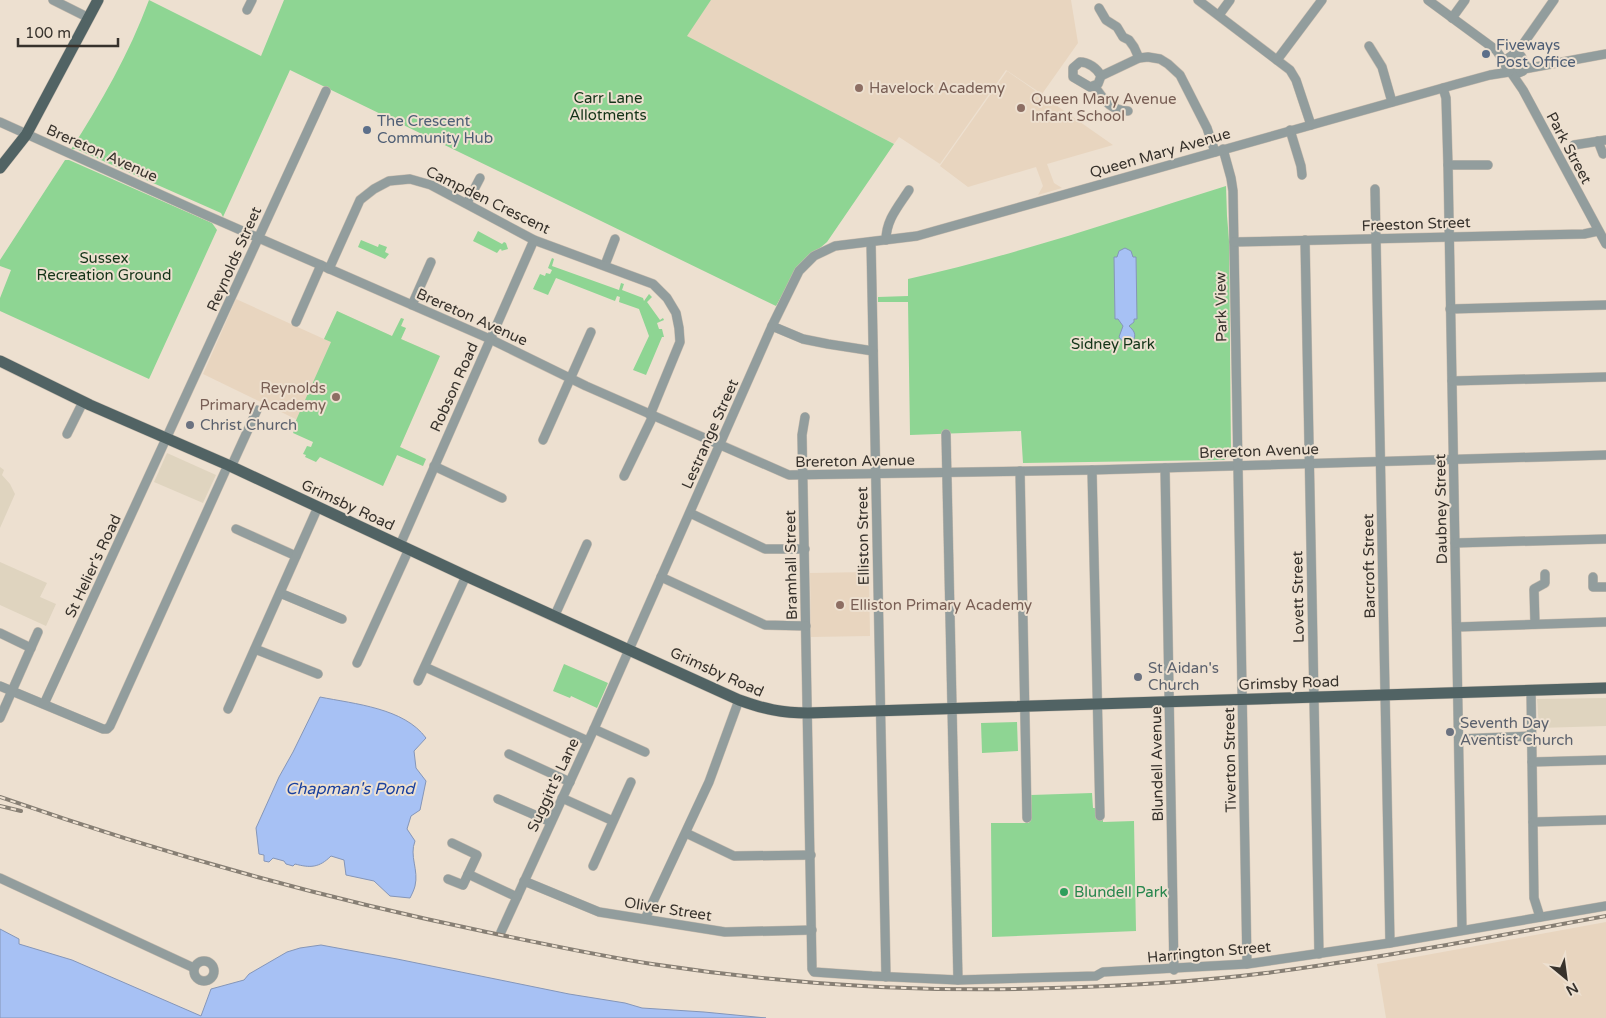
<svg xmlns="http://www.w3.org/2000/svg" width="1606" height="1018" font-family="'Varela Round',sans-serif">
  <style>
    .commercial { fill: #dfd4bf }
    .built { fill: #e8d5bf }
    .green { fill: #8ed593 }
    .water { fill: #a7c1f4; stroke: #8596b8 }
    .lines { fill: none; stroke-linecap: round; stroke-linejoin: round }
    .minor-casing { stroke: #c9bdaf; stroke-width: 10 }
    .major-casing { stroke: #c9bdaf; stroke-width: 12 }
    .minor { stroke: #929d9d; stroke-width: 9 }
    .major { stroke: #516364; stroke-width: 11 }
    .rail-casing { stroke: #877f74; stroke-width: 4 }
    .rail { stroke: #ede0d0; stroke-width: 2; stroke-dasharray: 5.5; stroke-linecap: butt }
    .service-dot { fill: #5c6f8a; stroke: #ede0d0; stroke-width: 2 }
    .education-dot { fill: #8d6e63; stroke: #ede0d0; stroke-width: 2 }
    .worship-dot { fill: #6b7280; stroke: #ede0d0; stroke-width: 2 }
    .leisure-dot { fill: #2e9e5b; stroke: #ede0d0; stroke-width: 2 }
    .labels { text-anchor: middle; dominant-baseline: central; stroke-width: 4; stroke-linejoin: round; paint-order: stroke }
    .service-label { font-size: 15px; fill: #4e5e75; stroke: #ede0d0; text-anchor: start }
    .education-label { font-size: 15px; fill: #785e54; stroke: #ede0d0; text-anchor: start }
    .park-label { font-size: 15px; fill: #143418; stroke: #ede0d0 }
    .street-label { font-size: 15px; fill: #37322c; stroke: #ede0d0 }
    .worship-label { font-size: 15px; fill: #5b616d; stroke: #ede0d0; text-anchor: start }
    .leisure-label { font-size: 15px; fill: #27864d; stroke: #ede0d0; text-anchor: start }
    .water-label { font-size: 16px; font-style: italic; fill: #19409e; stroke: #ede0d0 }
  </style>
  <rect width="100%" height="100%" fill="#ede0d0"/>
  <g class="commercial">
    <path d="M 167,453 L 216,475 L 203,503 L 154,482 Z"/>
    <path d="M 0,467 L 4,470 L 2,475 L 10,484 L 15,494 L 0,528 Z"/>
    <path d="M 0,562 L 47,583 L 40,597 L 56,604 L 46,626 L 0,605 Z"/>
    <path d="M 1606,698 L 1606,726 L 1539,728 L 1537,699 Z"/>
  </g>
  <g class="built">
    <path d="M 711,0 L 1071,0 L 1078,43 L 1042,94 L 1006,70 L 940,164 L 899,137 L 894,144 L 686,36 Z"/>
    <path d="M 1007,71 L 1113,145 L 1047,164 L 1054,183 L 1062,188 L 1038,195 L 1043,186 L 1036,167 L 968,187 L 940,166 Z"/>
    <path d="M 236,299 L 324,339 L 337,311 L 392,336 L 401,318 L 404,319 L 401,326 L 406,328 L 401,339 L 440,356 L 400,447 L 426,459 L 423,466 L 397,455 L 383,486 L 324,433 L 203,374 Z"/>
    <path d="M 869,572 L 870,636 L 811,637 L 810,573 Z"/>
    <path d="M 1606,922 L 1606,1018 L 1386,1018 L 1377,964 Z"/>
  </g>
  <g class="green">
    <path d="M 149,0 L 261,56 L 284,0 L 711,0 L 687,36 L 894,144 L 827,242 L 799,266 L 776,306 L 290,70 L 223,217 L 221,213 L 76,149 L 74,149 L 70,151 C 101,103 129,54 149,0 Z"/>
    <path d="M 65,160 L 69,160 L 212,223 L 217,230 L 149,379 L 0,311 L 0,298 L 11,270 L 0,266 L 0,260 Z"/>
    <path d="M 1226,186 L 1227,216 L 1229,240 L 1231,450 L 1231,455 L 1224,460 L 1219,460 L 1023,463 L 1021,431 L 910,435 L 908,302 L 878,302 L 878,297 L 908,296 L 908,279 C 1016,255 1121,219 1226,186 Z"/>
    <path d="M 478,231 L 502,244 L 504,242 L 506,243 L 508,249 L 501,251 L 502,250 L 500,249 L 497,253 L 473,241 Z"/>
    <path d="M 361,240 L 378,247 L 379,244 L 387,247 L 385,252 L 389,254 L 385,259 L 358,247 Z"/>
    <path d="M 552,258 L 554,259 L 552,266 L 619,290 L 621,283 L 624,284 L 622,290 L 643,298 L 644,301 L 649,294 L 652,297 L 647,302 L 660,320 L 663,318 L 664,320 L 657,323 L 659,329 L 662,329 L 664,337 L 662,337 L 646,375 L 633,370 L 649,336 L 639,309 L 619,302 L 620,297 L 617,296 L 615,301 L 556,278 L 548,295 L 533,289 L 540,274 L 545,276 L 546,273 L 550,274 L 552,270 L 548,268 Z"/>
    <path d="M 337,311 L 392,336 L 401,318 L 404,319 L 401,326 L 406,328 L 401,339 L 440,356 L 400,447 L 426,459 L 423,466 L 397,455 L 383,486 L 320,457 L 316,462 L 305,457 L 306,455 L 303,454 L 307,446 L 311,447 L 313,442 L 293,433 L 295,428 L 293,427 L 331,342 L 324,339 Z"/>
    <path d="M 564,664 L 608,683 L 597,708 L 571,696 L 570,698 L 553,691 Z"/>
    <path d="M 1017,722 L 1018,751 L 982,753 L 981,723 Z"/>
    <path d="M 1092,793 L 1093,808 L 1103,808 L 1103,822 L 1134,821 L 1136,931 L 992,937 L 991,823 L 1029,823 L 1031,795 Z"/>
  </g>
  <g class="water">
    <path d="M 1125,248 L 1131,251 L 1133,257 L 1136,257 L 1137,319 L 1134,319 L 1134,322 L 1129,326 C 1131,328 1133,330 1134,332 C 1138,342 1125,347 1119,337 L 1123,326 L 1118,319 L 1115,319 L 1114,257 L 1117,257 L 1119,251 Z"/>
    <path d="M 320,697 C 355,704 404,708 426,738 L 414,751 L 416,768 L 426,781 L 420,810 L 411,816 L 407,829 L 415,841 C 409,856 419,870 415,886 C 414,890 412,894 410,898 L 390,896 L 374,881 L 346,875 L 344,860 L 331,856 C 319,868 310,868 295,864 L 293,866 L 286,864 L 284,861 L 273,858 L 269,862 L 264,861 L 264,855 L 259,854 L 256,828 L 279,777 L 293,752 Z"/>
    <path d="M 0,929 L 19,939 L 19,944 L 72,960 L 201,1016 L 211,989 L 244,980 L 249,974 L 287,952 L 300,948 L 321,945 L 397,959 L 569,994 L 625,1003 L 642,1008 L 704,1012 L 766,1018 L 0,1018 Z"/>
  </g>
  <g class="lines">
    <g class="minor-casing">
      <g id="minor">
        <path d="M 53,0 L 89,18"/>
        <path d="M 1198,0 L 1290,70 L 1296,80 L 1311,125"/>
        <path d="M 1428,0 L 1496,50 L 1505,63"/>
        <path d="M 1099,8 L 1106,20 L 1117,27 L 1123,37 L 1129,40 L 1134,47 L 1139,58"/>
        <path d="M 247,10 L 252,0"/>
        <path d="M 1219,15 L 1230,0"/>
        <path d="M 1452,18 L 1465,0"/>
        <path d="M 1369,46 L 1382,67 L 1392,102"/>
        <path d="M 1514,54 L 1521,56 L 1525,64 L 1523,71 L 1516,74 L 1507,70 L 1505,64 L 1507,59 L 1514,54 L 1521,47 L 1554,0"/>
        <path d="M 1277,60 L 1322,0"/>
        <path d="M 1080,62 C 1088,62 1097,68 1101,76 L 1098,84 L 1090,87 L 1073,77 L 1073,68 Z"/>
        <path d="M 1524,69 L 1606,54"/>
        <path d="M 1512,74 L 1523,90 L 1606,244"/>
        <path d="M 1101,76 L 1139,58 L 1148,57 L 1160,59 L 1168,64 L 1180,75 L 1207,128 L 1215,152"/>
        <path d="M 1095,87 C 1105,101 1110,110 1128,111"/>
        <path d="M 1443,88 L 1446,98 L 1448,165 L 1462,930"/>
        <path d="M 0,122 L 206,215 L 490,339 L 586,386 L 789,475 L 1092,470 L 1606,455"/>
        <path d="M 1290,130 L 1301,166 L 1302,175"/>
        <path d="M 1598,141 L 1603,154"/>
        <path d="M 1574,145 L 1606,140"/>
        <path d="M 1223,149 L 1231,178 L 1233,191 L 1247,964"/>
        <path d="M 1448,165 L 1488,165"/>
        <path d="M 1375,189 L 1390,943"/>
        <path d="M 467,203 L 480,178"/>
        <path d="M 886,240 C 886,220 898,207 909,190"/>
        <path d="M 1305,240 L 1319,954"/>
        <path d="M 871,242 L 886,977"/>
        <path d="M 1234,242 L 1584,234 L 1598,231"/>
        <path d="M 605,265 L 615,239"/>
        <path d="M 329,269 L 360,200 L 374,189 L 389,181 L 410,179 L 431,185 L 534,240 L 653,284 L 667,298 L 676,313 L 679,328 L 680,342 L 650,415"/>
        <path d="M 412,305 L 431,262"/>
        <path d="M 1450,309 L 1606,305"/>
        <path d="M 296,322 L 321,265"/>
        <path d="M 772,326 L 803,339 L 828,344 L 873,351"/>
        <path d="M 1452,381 L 1606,377"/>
        <path d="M 805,417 L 802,435 L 812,969 L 814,972 L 872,976 L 958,980 L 1096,976 L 1103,972 L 1247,964 L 1390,943 L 1606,906"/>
        <path d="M 67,434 L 83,402"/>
        <path d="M 946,434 L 958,980"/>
        <path d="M 543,440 L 591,332"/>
        <path d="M 434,466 L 502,498"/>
        <path d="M 231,467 L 257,410"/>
        <path d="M 1165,468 L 1174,970"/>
        <path d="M 1092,470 L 1100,816"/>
        <path d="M 1020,471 L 1027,818"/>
        <path d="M 624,476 L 653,416"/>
        <path d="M 690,513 L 765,549 L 805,549"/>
        <path d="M 236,529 L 296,556"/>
        <path d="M 1455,543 L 1606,539"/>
        <path d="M 400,545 L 534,240"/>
        <path d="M 661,577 L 765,625 L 806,626"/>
        <path d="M 1593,577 L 1593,587 L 1606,587"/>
        <path d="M 280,593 L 342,619"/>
        <path d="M 555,615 L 587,544"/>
        <path d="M 1535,624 L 1534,589 L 1545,583 L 1545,574"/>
        <path d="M 1457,627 L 1606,622"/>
        <path d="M 0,633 L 31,648"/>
        <path d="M 255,649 L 318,674"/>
        <path d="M 357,663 L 409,549"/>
        <path d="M 425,667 L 588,741"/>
        <path d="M 418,681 L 466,576"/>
        <path d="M 0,686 L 103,729 L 107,729 L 110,726 L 228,465"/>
        <path d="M 1531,690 L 1534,898 L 1540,917"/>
        <path d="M 44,704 L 326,91"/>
        <path d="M 228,709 L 318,507"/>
        <path d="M 0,718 L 38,632"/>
        <path d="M 594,729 L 645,752"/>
        <path d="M 1459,739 L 1532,736"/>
        <path d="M 509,754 L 570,782"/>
        <path d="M 1532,762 L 1606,760"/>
        <path d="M 562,798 L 613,821"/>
        <path d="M 498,799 L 551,822"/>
        <path d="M 1533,822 L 1606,820"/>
        <path d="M 686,833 L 734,856 L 811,855"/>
        <path d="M 593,866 L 631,782"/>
        <path d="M 468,874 L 517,897"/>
        <path d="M 0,878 L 194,968"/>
        <path d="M 448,879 L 463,885 L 477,855 L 452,843"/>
        <path d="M 524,881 L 599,912 L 725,932 L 812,930"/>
        <path d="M 645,919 L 709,782 L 739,700"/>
        <path d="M 501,932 L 594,729 L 772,326 L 799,271 L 814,256 L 835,246 L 917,236 L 1457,84 L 1490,75 L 1509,72"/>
        <circle cx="204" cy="971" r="10"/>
      </g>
    </g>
    <g class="major-casing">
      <g id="major">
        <path d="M 0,168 L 26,135 L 98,0"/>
        <path d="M 0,361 L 90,405 L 228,465 L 466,576 L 739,700 C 764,709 782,713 808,713 L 1606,688"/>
      </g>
    </g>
    <use href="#minor" class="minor"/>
    <use href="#major" class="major"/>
    <g class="rail-casing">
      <g id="rail">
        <path d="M 0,797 C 157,852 319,897 482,931 C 539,943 595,955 652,964 C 784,984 919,993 1053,988 C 1124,986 1195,982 1266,973 C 1380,958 1493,937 1606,916"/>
        <path d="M 0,806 L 21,811"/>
      </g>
    </g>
    <use href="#rail" class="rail"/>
  </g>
  <g class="service-dot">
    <circle cx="1486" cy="54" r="5"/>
    <circle cx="367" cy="130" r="5"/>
  </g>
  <g class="education-dot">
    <circle cx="859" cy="88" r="5"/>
    <circle cx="1021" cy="108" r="5"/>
    <circle cx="336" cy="397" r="5"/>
    <circle cx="840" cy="605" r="5"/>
  </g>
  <g class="worship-dot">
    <circle cx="190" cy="425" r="5"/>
    <circle cx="1138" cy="677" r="5"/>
    <circle cx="1450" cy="732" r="5"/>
  </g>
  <circle class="leisure-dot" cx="1064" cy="892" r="5"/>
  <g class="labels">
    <g class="service-label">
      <text x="1496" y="45">Fiveways<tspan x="1496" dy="17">Post Office</tspan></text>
      <text x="377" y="121">The Crescent<tspan x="377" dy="17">Community Hub</tspan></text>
    </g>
    <g class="education-label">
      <text x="869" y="88">Havelock Academy</text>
      <text x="1031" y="99">Queen Mary Avenue<tspan x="1031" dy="17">Infant School</tspan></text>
      <text x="326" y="388" text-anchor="end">Reynolds<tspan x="326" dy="17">Primary Academy</tspan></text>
      <text x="850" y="605">Elliston Primary Academy</text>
    </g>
    <g class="park-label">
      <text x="608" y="98">Carr Lane<tspan x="608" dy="17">Allotments</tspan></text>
      <text x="104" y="258">Sussex<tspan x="104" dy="17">Recreation Ground</tspan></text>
      <text x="1113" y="344">Sidney Park</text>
    </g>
    <g class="street-label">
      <text transform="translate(1569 148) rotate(62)">Park Street</text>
      <text transform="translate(102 153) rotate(24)">Brereton Avenue</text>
      <text transform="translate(1160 153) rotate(-16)">Queen Mary Avenue</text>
      <text transform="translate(488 200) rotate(26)">Campden Crescent</text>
      <text transform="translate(1416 224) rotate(-2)">Freeston Street</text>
      <text transform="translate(234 259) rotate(-66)">Reynolds Street</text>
      <text transform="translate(1221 307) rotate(-91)">Park View</text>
      <text transform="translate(472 317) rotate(24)">Brereton Avenue</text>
      <text transform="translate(454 387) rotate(-66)">Robson Road</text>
      <text transform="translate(710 434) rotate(-66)">Lestrange Street</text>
      <text transform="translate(1259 451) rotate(-2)">Brereton Avenue</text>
      <text transform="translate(855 461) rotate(-1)">Brereton Avenue</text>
      <text transform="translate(348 505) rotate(25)">Grimsby Road</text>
      <text transform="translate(1441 509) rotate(-91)">Daubney Street</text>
      <text transform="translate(863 536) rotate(-91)">Elliston Street</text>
      <text transform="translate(791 565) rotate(-91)">Bramhall Street</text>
      <text transform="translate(93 566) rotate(-65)">St Helier's Road</text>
      <text transform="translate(1369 566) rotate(-91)">Barcroft Street</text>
      <text transform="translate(1298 597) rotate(-91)">Lovett Street</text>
      <text transform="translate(717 672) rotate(24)">Grimsby Road</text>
      <text transform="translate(1289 683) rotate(-2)">Grimsby Road</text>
      <text transform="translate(1230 760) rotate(-91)">Tiverton Street</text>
      <text transform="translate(1157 764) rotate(-91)">Blundell Avenue</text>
      <text transform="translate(553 785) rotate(-65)">Suggitt's Lane</text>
      <text transform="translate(668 909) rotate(9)">Oliver Street</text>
      <text transform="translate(1209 952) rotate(-5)">Harrington Street</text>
    </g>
    <g class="worship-label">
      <text x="200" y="425">Christ Church</text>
      <text x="1148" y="668">St Aidan's<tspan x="1148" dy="17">Church</tspan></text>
      <text x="1460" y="723">Seventh Day<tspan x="1460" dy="17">Aventist Church</tspan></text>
    </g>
    <g class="leisure-label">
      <text x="1074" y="892">Blundell Park</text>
    </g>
    <g class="water-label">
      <text x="350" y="789">Chapman's Pond</text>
    </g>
  </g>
  <g transform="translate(1566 978) rotate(151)" stroke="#ede0d0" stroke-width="4" paint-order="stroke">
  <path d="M0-4L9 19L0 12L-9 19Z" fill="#37322c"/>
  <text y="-8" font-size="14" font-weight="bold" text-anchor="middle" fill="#37322c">N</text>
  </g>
  <path d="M18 38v8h100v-8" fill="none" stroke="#37322c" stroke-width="2.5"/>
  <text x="25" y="38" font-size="15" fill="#37322c" stroke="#ede0d0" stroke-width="4" paint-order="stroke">100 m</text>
</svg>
